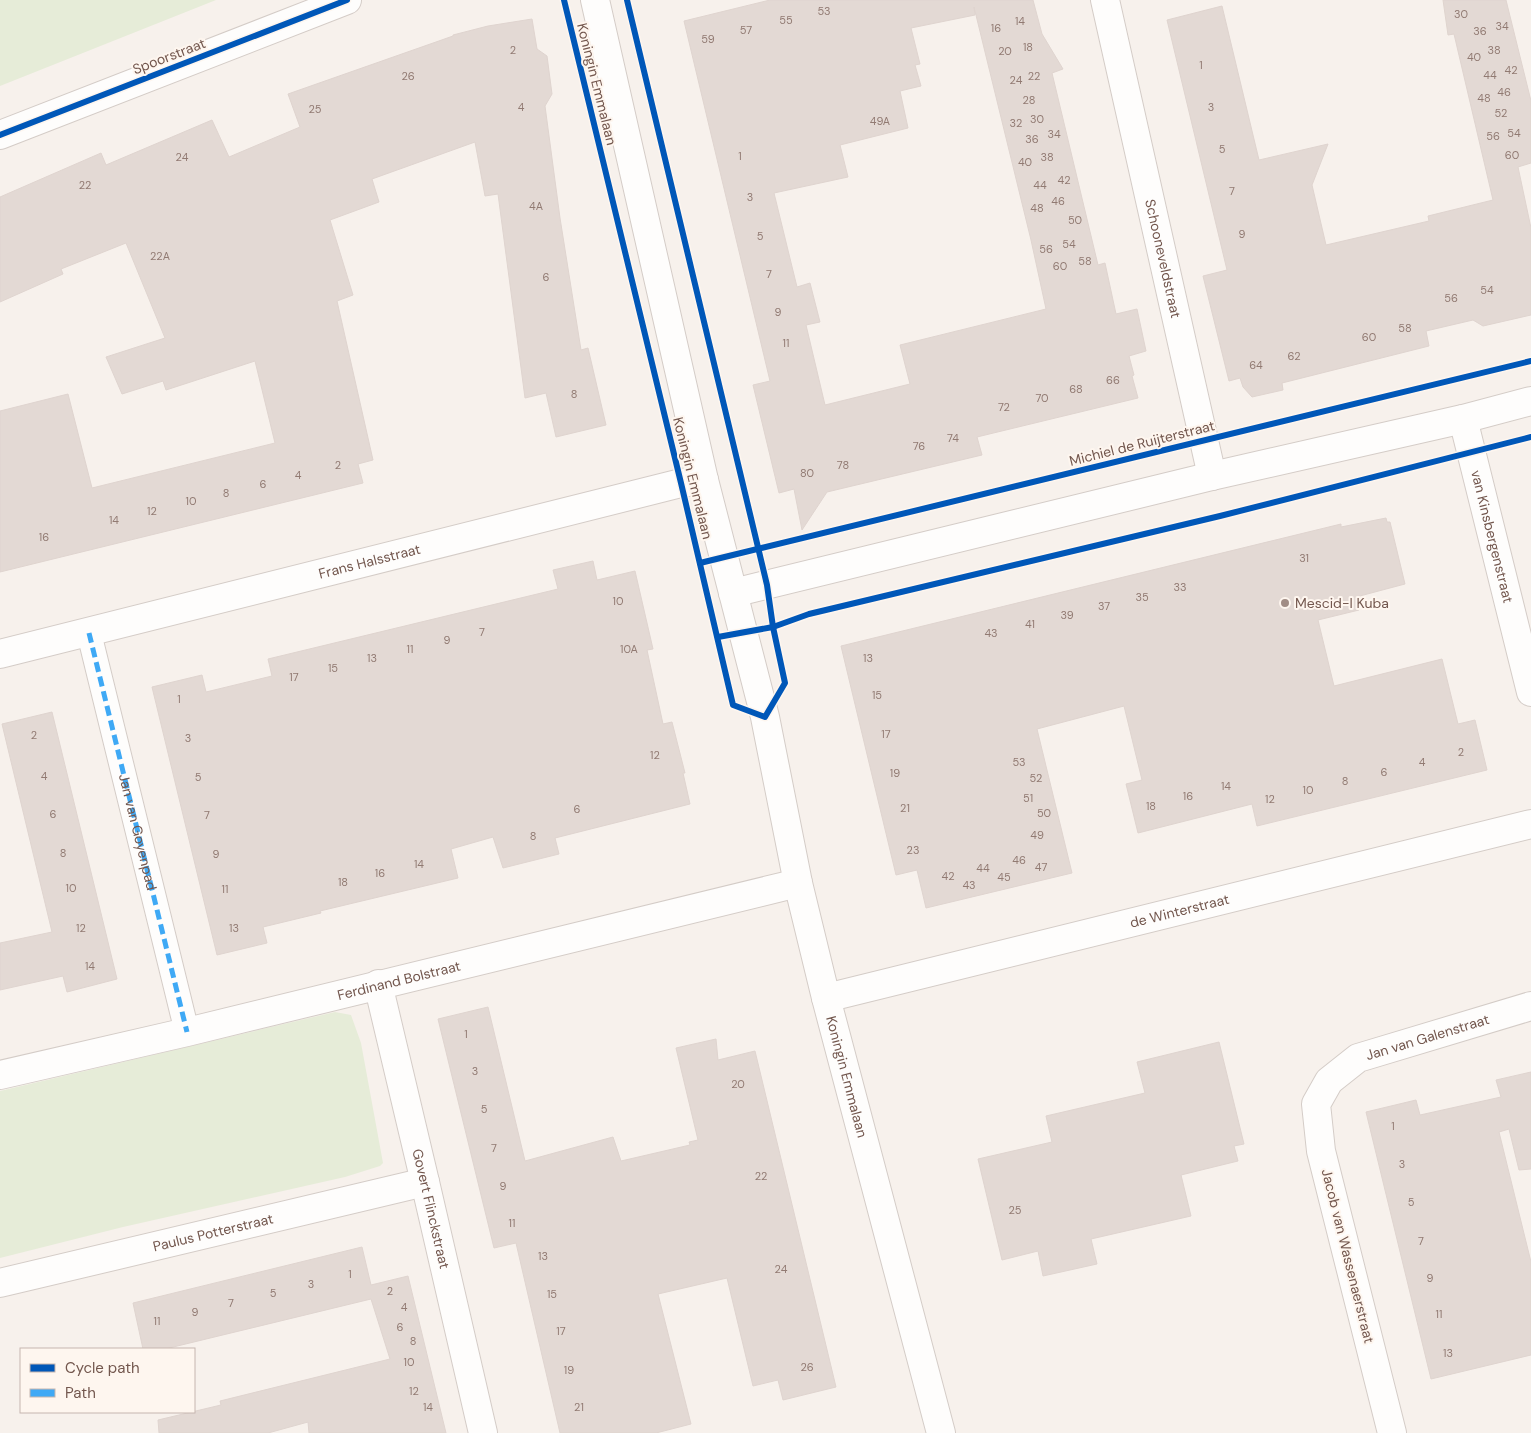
<svg xmlns="http://www.w3.org/2000/svg" width="1531" height="1433" font-family="'DM Sans',sans-serif">
  <style>
    .green { fill: #e6ecd8 }
    .building { fill: #e3d9d4; stroke: #dfd4cf; fill-rule: evenodd }
    .lines { fill: none; stroke-linecap: round; stroke-linejoin: round }
    .pedestrian-casing { stroke: #d4ccc7; stroke-width: 26 }
    .minor-casing { stroke: #d4ccc7; stroke-width: 30 }
    .pedestrian { stroke: #fefdfc; stroke-width: 24 }
    .minor { stroke: #fefdfc; stroke-width: 28 }
    .quiet { stroke: #3fa9f5; stroke-width: 5; stroke-dasharray: 10 5; stroke-linecap: butt }
    .cycleway-casing { stroke: #fef6ef; stroke-width: 9 }
    .cycleway { stroke: #0057b8; stroke-width: 6 }
    .poi-dot { fill: #a18d85; stroke: #fef6ef; stroke-width: 2 }
    .labels { text-anchor: middle; dominant-baseline: central; stroke-width: 4; stroke-linejoin: round; paint-order: stroke }
    .number-label { font-size: 11px; fill: #917a72 }
    .street-label { font-size: 14px; fill: #73574e; stroke: #fef6ef }
    .poi-label { font-size: 14px; fill: #73574e; stroke: #fef6ef; text-anchor: start }
  </style>
  <rect width="100%" height="100%" fill="#f7f1ec"/>
  <g class="green">
    <path d="M 0,0 L 216,0 L 0,86 Z"/>
    <path d="M 335,1012 L 351,1015 L 361,1043 L 383,1163 L 380,1166 L 345,1177 L 123,1227 L 0,1258 L 0,1091 Z"/>
  </g>
  <g class="building">
    <path d="M 770,0 L 1033,0 L 1042,34 L 1063,69 L 1052,73 L 1098,265 L 1105,263 L 1116,314 L 1137,309 L 1146,351 L 1129,356 L 1134,375 L 1132,376 L 1138,398 L 977,437 L 982,455 L 827,492 L 802,530 L 794,489 L 779,493 L 753,385 L 770,381 L 684,21 ZM 974,7 L 1031,240 L 1046,309 L 900,345 L 910,384 L 825,405 L 806,325 L 820,322 L 810,283 L 797,287 L 774,193 L 848,177 L 840,145 L 908,128 L 900,91 L 921,86 L 915,65 L 920,64 L 911,28 L 975,15 Z"/>
    <path d="M 1443,0 L 1506,0 L 1531,101 L 1531,163 L 1518,167 L 1531,228 L 1531,315 L 1483,326 L 1473,320 L 1426,331 L 1429,346 L 1282,383 L 1283,390 L 1252,397 L 1243,387 L 1240,378 L 1229,381 L 1203,276 L 1227,270 L 1167,20 L 1222,6 L 1259,160 L 1328,144 L 1312,185 L 1326,245 L 1429,221 L 1428,216 L 1493,200 L 1454,34 L 1448,35 Z"/>
    <path d="M 532,19 L 537,49 L 547,56 L 552,94 L 545,106 L 560,218 L 581,350 L 588,348 L 606,425 L 556,437 L 546,393 L 525,398 L 498,194 L 485,196 L 475,142 L 372,179 L 379,202 L 330,220 L 353,295 L 337,301 L 373,460 L 358,464 L 363,483 L 0,572 L 0,411 L 68,394 L 92,488 L 275,443 L 255,361 L 166,390 L 163,381 L 122,394 L 106,357 L 165,338 L 126,243 L 61,269 L 63,274 L 0,302 L 0,197 L 101,153 L 106,165 L 212,120 L 229,157 L 300,127 L 288,94 L 453,36 L 453,35 L 488,26 Z"/>
    <path d="M 1386,518 L 1387,522 L 1390,522 L 1405,584 L 1356,597 L 1359,610 L 1318,620 L 1334,686 L 1442,659 L 1458,724 L 1475,720 L 1487,770 L 1257,826 L 1252,804 L 1138,833 L 1126,784 L 1142,780 L 1124,706 L 1037,729 L 1072,873 L 926,908 L 917,870 L 896,875 L 841,646 L 1341,524 L 1341,527 Z"/>
    <path d="M 593,561 L 597,580 L 635,571 L 653,649 L 647,650 L 663,724 L 672,722 L 685,773 L 683,773 L 690,804 L 555,838 L 559,854 L 503,868 L 493,837 L 451,849 L 458,878 L 320,911 L 321,913 L 263,927 L 267,943 L 217,955 L 152,687 L 202,675 L 206,692 L 272,676 L 268,659 L 558,589 L 553,570 Z"/>
    <path d="M 52,712 L 117,979 L 67,992 L 63,976 L 0,990 L 0,943 L 52,932 L 2,724 Z"/>
    <path d="M 488,1007 L 525,1161 L 613,1137 L 621,1161 L 690,1145 L 689,1142 L 698,1140 L 676,1048 L 716,1039 L 718,1060 L 755,1051 L 836,1387 L 783,1400 L 778,1380 L 753,1386 L 727,1278 L 658,1294 L 691,1424 L 656,1433 L 560,1433 L 516,1243 L 494,1248 L 438,1019 Z"/>
    <path d="M 1219,1042 L 1244,1144 L 1234,1146 L 1238,1161 L 1181,1175 L 1191,1216 L 1091,1239 L 1097,1264 L 1043,1276 L 1038,1251 L 1002,1260 L 978,1159 L 1052,1142 L 1046,1116 L 1145,1093 L 1137,1062 Z"/>
    <path d="M 1531,1072 L 1531,1169 L 1519,1170 L 1509,1129 L 1499,1132 L 1531,1262 L 1531,1355 L 1431,1379 L 1366,1112 L 1416,1100 L 1420,1115 L 1501,1097 L 1496,1080 Z"/>
    <path d="M 362,1247 L 371,1285 L 408,1276 L 446,1433 L 309,1433 L 308,1422 L 268,1433 L 159,1433 L 158,1420 L 221,1405 L 220,1401 L 390,1359 L 371,1299 L 165,1349 L 143,1349 L 133,1303 Z"/>
  </g>
  <g class="lines">
    <g class="pedestrian-casing">
      <g id="pedestrian">
        <path id="s1" d="M 89,633 L 187,1032"/>
      </g>
    </g>
    <g class="minor-casing">
      <g id="minor">
        <path id="s2" d="M 595,0 L 704,480 L 765,717 L 798,883 L 826,998 L 941,1433"/>
        <path id="s3" d="M 1105,0 L 1212,476"/>
        <path d="M 0,135 L 347,0"/>
        <path id="s4" d="M 1463,419 L 1531,692"/>
        <path d="M 733,593 L 1212,476 L 1463,419 L 1531,401"/>
        <path id="s5" d="M 0,654 L 681,483 L 704,480"/>
        <path id="s6" d="M 378,984 L 425,1182 L 483,1433"/>
        <path id="s7" d="M 826,998 L 1531,824"/>
        <path id="s8" d="M 0,1075 L 187,1032 L 798,883"/>
        <path id="s9" d="M 0,1283 L 425,1182"/>
        <path id="s10" d="M 1392,1433 L 1321,1151 L 1316,1104 L 1329,1081 L 1358,1058 L 1531,1006"/>
      </g>
    </g>
    <use href="#pedestrian" class="pedestrian"/>
    <use href="#minor" class="minor"/>
    <path class="quiet" d="M 89,633 L 187,1032"/>
    <g class="cycleway-casing">
      <g id="cycleway">
        <path d="M 564,0 L 681,483 L 733,705 L 765,717 L 785,683 L 773,627 L 767,585 L 627,0"/>
        <path d="M 0,135 L 347,0"/>
        <path d="M 700,563 L 1531,361"/>
        <path d="M 718,637 L 773,627 L 809,614 L 1220,516 L 1531,437"/>
      </g>
    </g>
    <use href="#cycleway" class="cycleway"/>
  </g>
  <circle class="poi-dot" cx="1285" cy="603" r="5"/>
  <g class="labels">
    <g class="number-label">
      <text x="824" y="11">53</text>
      <text x="1461" y="14">30</text>
      <text x="786" y="20">55</text>
      <text x="1020" y="21">14</text>
      <text x="1502" y="26">34</text>
      <text x="996" y="28">16</text>
      <text x="746" y="30">57</text>
      <text x="1480" y="31">36</text>
      <text x="708" y="39">59</text>
      <text x="1028" y="47">18</text>
      <text x="513" y="50">2</text>
      <text x="1494" y="50">38</text>
      <text x="1005" y="51">20</text>
      <text x="1474" y="57">40</text>
      <text x="1201" y="65">1</text>
      <text x="1511" y="70">42</text>
      <text x="1490" y="75">44</text>
      <text x="408" y="76">26</text>
      <text x="1034" y="76">22</text>
      <text x="1016" y="80">24</text>
      <text x="1504" y="92">46</text>
      <text x="1484" y="98">48</text>
      <text x="1029" y="100">28</text>
      <text x="521" y="107">4</text>
      <text x="1211" y="107">3</text>
      <text x="315" y="109">25</text>
      <text x="1501" y="113">52</text>
      <text x="1037" y="119">30</text>
      <text x="880" y="121">49A</text>
      <text x="1016" y="123">32</text>
      <text x="1514" y="133">54</text>
      <text x="1054" y="134">34</text>
      <text x="1493" y="136">56</text>
      <text x="1032" y="139">36</text>
      <text x="1222" y="149">5</text>
      <text x="1512" y="155">60</text>
      <text x="740" y="156">1</text>
      <text x="182" y="157">24</text>
      <text x="1047" y="157">38</text>
      <text x="1025" y="162">40</text>
      <text x="1064" y="180">42</text>
      <text x="85" y="185">22</text>
      <text x="1040" y="185">44</text>
      <text x="1232" y="191">7</text>
      <text x="750" y="197">3</text>
      <text x="1058" y="201">46</text>
      <text x="536" y="206">4A</text>
      <text x="1037" y="208">48</text>
      <text x="1075" y="220">50</text>
      <text x="1242" y="234">9</text>
      <text x="760" y="236">5</text>
      <text x="1069" y="244">54</text>
      <text x="1046" y="249">56</text>
      <text x="160" y="256">22A</text>
      <text x="1085" y="261">58</text>
      <text x="1060" y="266">60</text>
      <text x="769" y="274">7</text>
      <text x="546" y="277">6</text>
      <text x="1487" y="290">54</text>
      <text x="1451" y="298">56</text>
      <text x="778" y="312">9</text>
      <text x="1405" y="328">58</text>
      <text x="1369" y="337">60</text>
      <text x="786" y="343">11</text>
      <text x="1294" y="356">62</text>
      <text x="1256" y="365">64</text>
      <text x="1113" y="380">66</text>
      <text x="1076" y="389">68</text>
      <text x="574" y="394">8</text>
      <text x="1042" y="398">70</text>
      <text x="1004" y="407">72</text>
      <text x="953" y="438">74</text>
      <text x="919" y="446">76</text>
      <text x="338" y="465">2</text>
      <text x="843" y="465">78</text>
      <text x="807" y="473">80</text>
      <text x="298" y="475">4</text>
      <text x="263" y="484">6</text>
      <text x="226" y="493">8</text>
      <text x="191" y="501">10</text>
      <text x="152" y="511">12</text>
      <text x="114" y="520">14</text>
      <text x="44" y="537">16</text>
      <text x="1304" y="558">31</text>
      <text x="1180" y="587">33</text>
      <text x="1142" y="597">35</text>
      <text x="618" y="601">10</text>
      <text x="1104" y="606">37</text>
      <text x="1067" y="615">39</text>
      <text x="1030" y="624">41</text>
      <text x="482" y="632">7</text>
      <text x="991" y="633">43</text>
      <text x="447" y="640">9</text>
      <text x="410" y="649">11</text>
      <text x="629" y="649">10A</text>
      <text x="372" y="658">13</text>
      <text x="868" y="658">13</text>
      <text x="333" y="668">15</text>
      <text x="294" y="677">17</text>
      <text x="877" y="695">15</text>
      <text x="179" y="699">1</text>
      <text x="886" y="734">17</text>
      <text x="34" y="735">2</text>
      <text x="188" y="738">3</text>
      <text x="1461" y="752">2</text>
      <text x="655" y="755">12</text>
      <text x="1019" y="762">53</text>
      <text x="1422" y="762">4</text>
      <text x="1384" y="772">6</text>
      <text x="895" y="773">19</text>
      <text x="44" y="776">4</text>
      <text x="198" y="777">5</text>
      <text x="1036" y="778">52</text>
      <text x="1345" y="781">8</text>
      <text x="1226" y="786">14</text>
      <text x="1308" y="790">10</text>
      <text x="1188" y="796">16</text>
      <text x="1028" y="798">51</text>
      <text x="1270" y="799">12</text>
      <text x="1151" y="806">18</text>
      <text x="905" y="808">21</text>
      <text x="577" y="809">6</text>
      <text x="1044" y="813">50</text>
      <text x="53" y="814">6</text>
      <text x="207" y="815">7</text>
      <text x="1037" y="835">49</text>
      <text x="533" y="836">8</text>
      <text x="913" y="850">23</text>
      <text x="63" y="853">8</text>
      <text x="216" y="854">9</text>
      <text x="1019" y="860">46</text>
      <text x="419" y="864">14</text>
      <text x="1041" y="867">47</text>
      <text x="983" y="868">44</text>
      <text x="380" y="873">16</text>
      <text x="948" y="876">42</text>
      <text x="1004" y="877">45</text>
      <text x="343" y="882">18</text>
      <text x="969" y="885">43</text>
      <text x="71" y="888">10</text>
      <text x="225" y="889">11</text>
      <text x="81" y="928">12</text>
      <text x="234" y="928">13</text>
      <text x="90" y="966">14</text>
      <text x="466" y="1034">1</text>
      <text x="475" y="1071">3</text>
      <text x="738" y="1084">20</text>
      <text x="484" y="1109">5</text>
      <text x="1393" y="1126">1</text>
      <text x="494" y="1148">7</text>
      <text x="1402" y="1164">3</text>
      <text x="761" y="1176">22</text>
      <text x="503" y="1186">9</text>
      <text x="1411" y="1202">5</text>
      <text x="1015" y="1210">25</text>
      <text x="512" y="1223">11</text>
      <text x="1421" y="1241">7</text>
      <text x="543" y="1256">13</text>
      <text x="781" y="1269">24</text>
      <text x="350" y="1274">1</text>
      <text x="1430" y="1278">9</text>
      <text x="311" y="1284">3</text>
      <text x="390" y="1291">2</text>
      <text x="273" y="1293">5</text>
      <text x="552" y="1294">15</text>
      <text x="231" y="1303">7</text>
      <text x="404" y="1307">4</text>
      <text x="195" y="1312">9</text>
      <text x="1439" y="1314">11</text>
      <text x="157" y="1321">11</text>
      <text x="400" y="1327">6</text>
      <text x="561" y="1331">17</text>
      <text x="413" y="1341">8</text>
      <text x="1448" y="1353">13</text>
      <text x="409" y="1362">10</text>
      <text x="807" y="1367">26</text>
      <text x="569" y="1370">19</text>
      <text x="414" y="1391">12</text>
      <text x="428" y="1407">14</text>
      <text x="579" y="1407">21</text>
    </g>
    <g class="street-label">
      <text transform="translate(169 56) rotate(-21)">Spoorstraat</text>
      <text transform="translate(597 84) rotate(76)">Koningin Emmalaan</text>
      <text stroke="none"><textPath href="#s3" startOffset="265">Schooneveldstraat</textPath></text>
      <text transform="translate(1142 443) rotate(-14)">Michiel de Ruijterstraat</text>
      <text transform="translate(693 478) rotate(76)">Koningin Emmalaan</text>
      <text stroke="none"><textPath href="#s4" startOffset="121">van Kinsbergenstraat</textPath></text>
      <text stroke="none"><textPath href="#s5" startOffset="381">Frans Halsstraat</textPath></text>
      <text stroke="none"><textPath href="#s1" startOffset="205">Jan van Goyenpad</textPath></text>
      <text stroke="none"><textPath href="#s7" startOffset="364">de Winterstraat</textPath></text>
      <text stroke="none"><textPath href="#s8" startOffset="410">Ferdinand Bolstraat</textPath></text>
      <text stroke="none"><textPath href="#s10" startOffset="474">Jan van Galenstraat</textPath></text>
      <text stroke="none"><textPath href="#s2" startOffset="1106">Koningin Emmalaan</textPath></text>
      <text stroke="none"><textPath href="#s6" startOffset="231">Govert Flinckstraat</textPath></text>
      <text stroke="none"><textPath href="#s9" startOffset="219">Paulus Potterstraat</textPath></text>
      <text transform="translate(1348 1256) rotate(76)">Jacob van Wassenaerstraat</text>
    </g>
    <g class="poi-label">
      <text x="1295" y="603">Mescid-I Kuba</text>
    </g>
  </g>
  <rect x="20" y="1348" width="175" height="65" fill="#fef6ef" stroke="#c6b6af"/>
  <rect x="30" y="1364" width="25" height="8" fill="#0057b8" stroke="#c6b6af"/>
  <text x="65" y="1373" font-size="15" fill="#73574e">Cycle path</text>
  <rect x="30" y="1389" width="25" height="8" fill="#3fa9f5" stroke="#c6b6af"/>
  <text x="65" y="1398" font-size="15" fill="#73574e">Path</text>
</svg>
